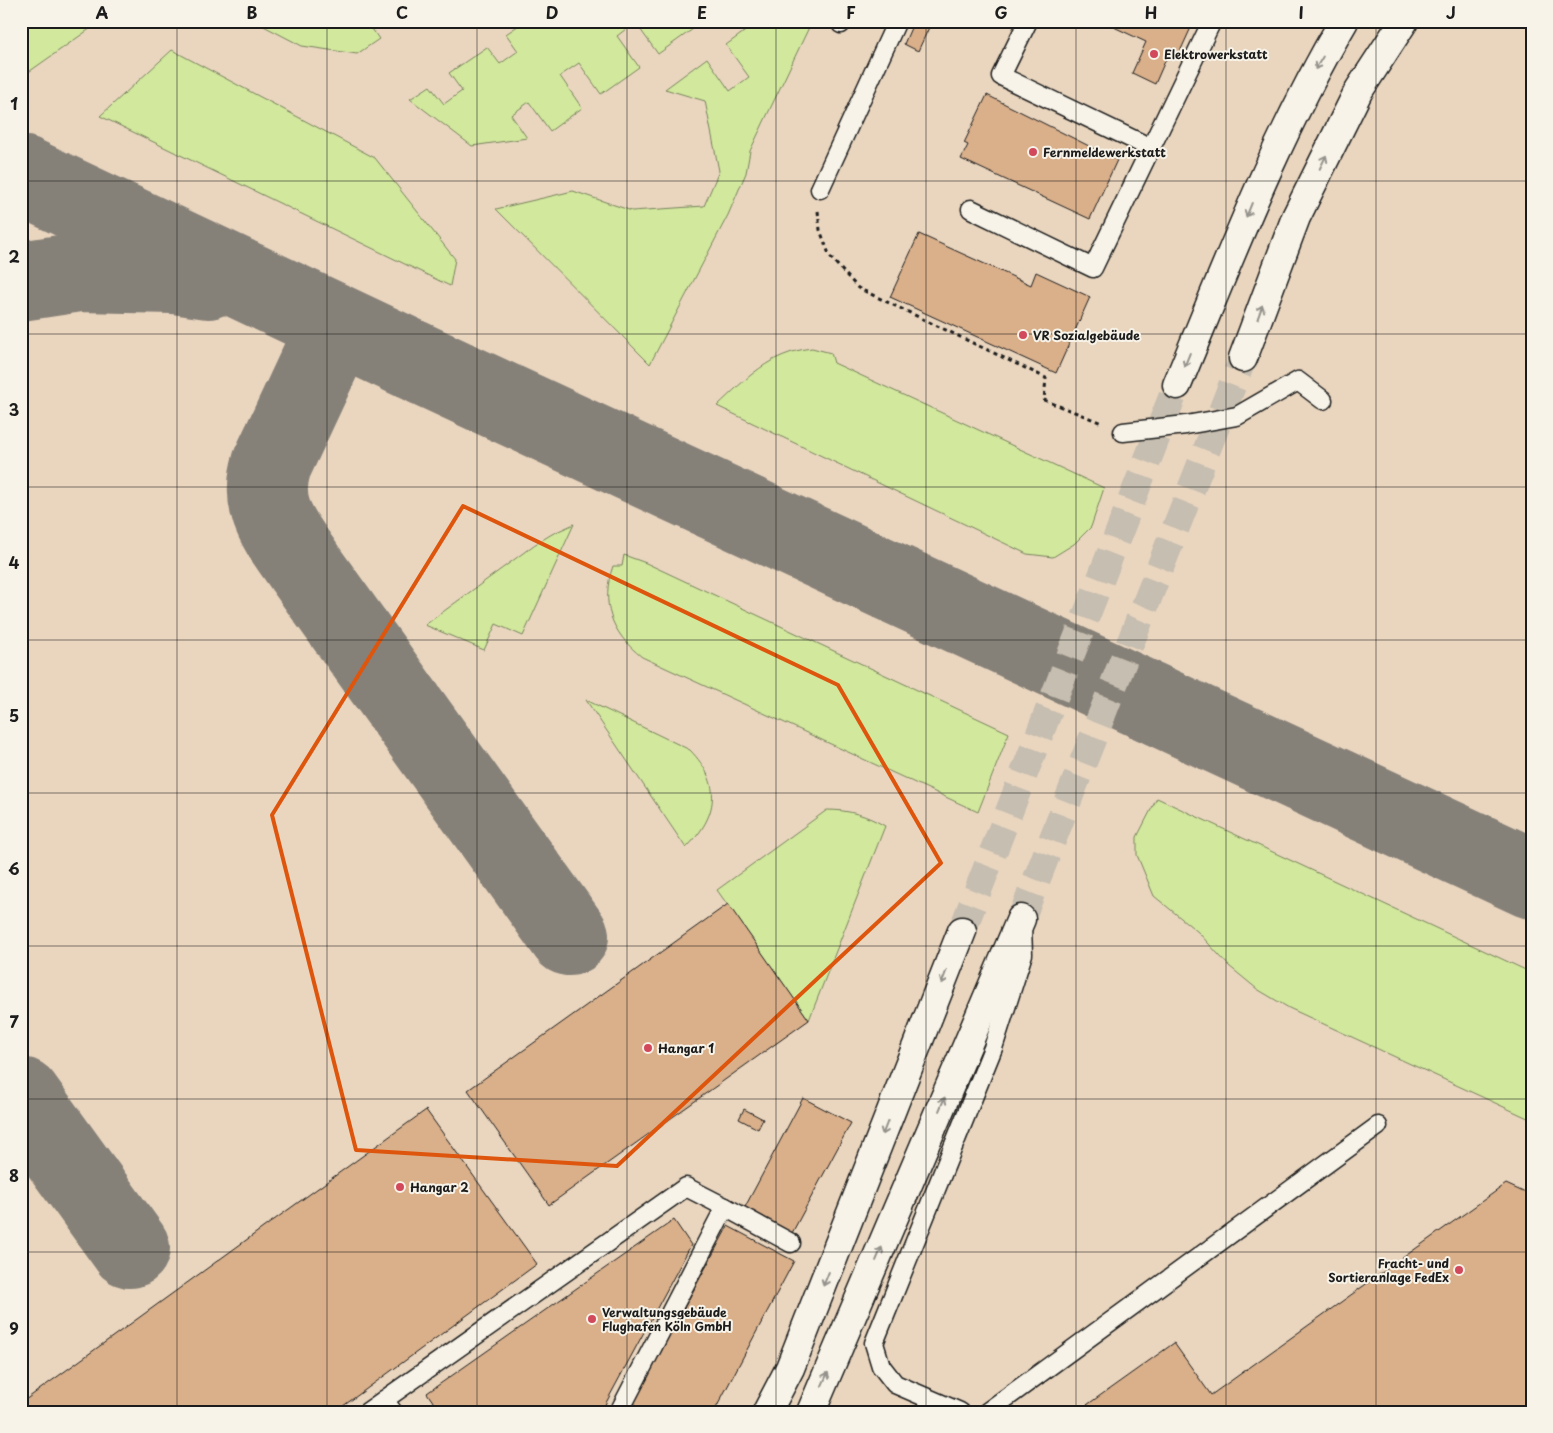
<svg xmlns="http://www.w3.org/2000/svg" width="1553" height="1433" font-family="'Playpen Sans',sans-serif">
  <style>
    .built { fill: #ead6bf }
    .green { fill: #d2e89d; stroke: #77825c }
    .lines { fill: none; stroke-linecap: round; stroke-linejoin: round }
    .taxiway { stroke: #868178; stroke-width: 80 }
    .building { fill: #dab08b; stroke: #1c1c1c }
    .minor-tunnel { stroke: #c6beb0; stroke-width: 28; stroke-dasharray: 28 14; stroke-linecap: butt }
    .service-casing { stroke: #1c1c1c; stroke-width: 21 }
    .minor-casing { stroke: #1c1c1c; stroke-width: 31 }
    .path { stroke: #1c1c1c; stroke-width: 3; stroke-dasharray: 4 4; stroke-linecap: butt }
    .service { stroke: #f7f3e8; stroke-width: 18 }
    .minor { stroke: #f7f3e8; stroke-width: 28 }
    .oneway { stroke: #94928c }
    .marked { fill: none; stroke: #de560d; stroke-width: 4; stroke-linejoin: round }
    .grid { fill: none; stroke: #1c1c1c; stroke-width: 1; stroke-opacity: 0.55 }
    .poi-dot { fill: #d1495b; stroke: #f7f3e8; stroke-width: 2 }
    .labels { text-anchor: middle; dominant-baseline: central; stroke-width: 4; stroke-linejoin: round; paint-order: stroke }
    .poi-label { font-size: 12px; font-weight: bold; fill: #1c1c1c; stroke: #f7f3e8; text-anchor: start }
    .neatline { fill: none; stroke: #1c1c1c; stroke-width: 2 }
    .grid-label { font-size: 16px; text-anchor: middle; font-weight: bold; fill: #1c1c1c }
  </style>
  <rect width="100%" height="100%" fill="#f1e6d5"/>
  <filter id="ink" filterUnits="userSpaceOnUse"><feTurbulence type="fractalNoise" baseFrequency=".02" numOctaves="2"/><feDisplacementMap in="SourceGraphic" scale="10" xChannelSelector="R" yChannelSelector="G"/><feConvolveMatrix kernelMatrix="1 2 1 2 8 2 1 2 1" color-interpolation-filters="sRGB"/></filter>
  <g filter="url(#ink)">
    <rect class="built" x="21" y="21" width="1511" height="1391"/>
    <g class="green">
      <path d="M 21,21 L 101,21 L 23,76 Z"/>
      <path d="M 254,21 L 369,21 L 368,23 L 379,39 L 357,54 L 302,46 Z"/>
      <path d="M 525,21 L 549,21 L 553,26 L 560,21 L 687,21 L 693,29 L 658,54 L 635,22 L 617,36 L 639,67 L 601,94 L 579,63 L 560,76 L 582,108 L 550,131 L 529,102 L 511,115 L 527,138 L 472,146 L 410,99 L 430,86 L 444,104 L 462,91 L 449,73 L 487,47 L 500,64 L 518,51 L 506,34 Z"/>
      <path d="M 759,21 L 812,21 L 750,151 L 746,173 L 728,215 L 650,364 L 496,209 L 573,191 L 632,211 L 704,206 L 719,171 L 705,101 L 665,89 L 707,58 L 730,91 L 749,77 L 726,45 Z"/>
      <path d="M 172,50 L 375,158 L 455,259 L 450,286 L 100,116 Z"/>
      <path d="M 812,348 L 831,353 L 834,363 L 1104,488 L 1091,527 L 1074,544 L 1053,557 L 1027,554 L 717,406 C 747,378 769,353 812,348 Z"/>
      <path d="M 574,524 L 523,636 L 496,624 L 484,650 L 425,625 L 534,545 L 552,534 Z"/>
      <path d="M 624,555 L 646,563 L 1009,733 L 978,812 L 642,657 C 611,633 600,603 613,566 L 622,566 Z"/>
      <path d="M 586,700 L 690,750 C 723,784 718,816 686,848 Z"/>
      <path d="M 1157,798 L 1532,973 L 1532,1120 L 1289,1008 L 1257,989 L 1229,966 L 1198,932 L 1154,896 L 1137,855 L 1137,837 Z"/>
      <path d="M 827,810 C 849,810 866,815 885,826 L 809,1020 L 717,890 Z"/>
    </g>
    <g class="lines">
      <g class="taxiway">
        <path d="M 21,175 L 419,363 L 1532,879"/>
        <path d="M 21,281 L 80,272 L 174,274 L 208,279"/>
        <path d="M 337,325 L 272,464 C 258,509 281,532 305,568 L 569,936"/>
        <path d="M 21,1097 L 130,1248"/>
      </g>
    </g>
    <g class="building">
      <path d="M 914,21 L 932,21 L 918,51 L 904,44 Z"/>
      <path d="M 1101,21 L 1194,21 L 1178,56 L 1169,52 L 1155,84 L 1132,73 L 1146,42 Z"/>
      <path d="M 987,95 L 1117,160 L 1090,219 L 961,159 L 968,145 L 964,143 Z"/>
      <path d="M 919,234 L 1031,285 L 1036,272 L 1090,297 L 1056,373 L 890,297 Z"/>
      <path d="M 728,904 L 809,1020 L 549,1205 L 468,1090 Z"/>
      <path d="M 803,1098 L 851,1123 L 792,1233 L 745,1207 Z"/>
      <path d="M 744,1109 L 763,1119 L 758,1129 L 739,1119 Z"/>
      <path d="M 426,1110 L 537,1264 L 335,1412 L 21,1412 L 21,1403 Z"/>
      <path d="M 1506,1184 L 1532,1196 L 1532,1412 L 1077,1412 L 1174,1343 L 1211,1395 Z"/>
      <path d="M 674,1220 L 691,1245 L 601,1412 L 440,1412 L 427,1393 Z"/>
      <path d="M 728,1226 L 794,1261 L 714,1412 L 628,1412 Z"/>
    </g>
    <g class="lines">
      <g class="minor-tunnel">
        <path d="M 1021,919 L 1243,358"/>
        <path d="M 962,931 L 1177,385"/>
      </g>
      <g class="service-casing">
        <g id="service">
          <path d="M 1028,21 L 1001,76 L 1151,148"/>
          <path d="M 841,24 L 842,21"/>
          <path d="M 820,189 L 897,21"/>
          <path d="M 971,209 L 1093,268 L 1212,21"/>
          <path d="M 1123,432 L 1186,425 L 1237,416 L 1298,381 L 1323,400"/>
          <path d="M 725,1207 L 791,1243"/>
          <path d="M 384,1400 L 686,1187 L 725,1207 L 619,1412"/>
          <path d="M 367,1412 L 384,1400 L 393,1412"/>
          <path d="M 960,1412 L 895,1384 L 881,1366 L 874,1343 L 993,1048 L 1023,954 L 1022,926"/>
          <path d="M 987,1412 L 1378,1126"/>
        </g>
      </g>
      <g class="minor-casing">
        <g id="minor">
          <path d="M 1243,358 L 1296,217 L 1359,90 L 1404,21"/>
          <path d="M 1177,385 C 1228,262 1276,136 1344,21"/>
          <path d="M 767,1412 L 790,1368 L 962,931"/>
          <path d="M 811,1412 L 1021,919"/>
        </g>
      </g>
      <path class="path" d="M 818,211 L 820,230 L 830,257 L 858,288 L 1046,378 L 1044,400 L 1102,423"/>
      <use href="#service" class="service"/>
      <use href="#minor" class="minor"/>
    </g>
    <defs><path id="oneway-shaft" d="M-6 0H5M1.5-3L5.5 0L1.5 3" fill="none" stroke-width="1.6" stroke-linecap="round" stroke-linejoin="round" transform="scale(1.25)"/></defs>
    <g class="oneway">
      <use href="#oneway-shaft" transform="translate(1319 63) rotate(121)"/>
      <use href="#oneway-shaft" transform="translate(1323 162) rotate(-64)"/>
      <use href="#oneway-shaft" transform="translate(1249 210) rotate(112)"/>
      <use href="#oneway-shaft" transform="translate(1260 312) rotate(-70)"/>
      <use href="#oneway-shaft" transform="translate(1187 360) rotate(112)"/>
      <use href="#oneway-shaft" transform="translate(944 977) rotate(111)"/>
      <use href="#oneway-shaft" transform="translate(942 1104) rotate(-67)"/>
      <use href="#oneway-shaft" transform="translate(885 1128) rotate(111)"/>
      <use href="#oneway-shaft" transform="translate(879 1254) rotate(-67)"/>
      <use href="#oneway-shaft" transform="translate(826 1279) rotate(112)"/>
      <use href="#oneway-shaft" transform="translate(825 1379) rotate(-66)"/>
    </g>
  </g>
  <path class="marked" d="M 463,506 L 838,685 L 941,863 L 617,1166 L 356,1150 L 272,815 Z"/>
  <path class="grid" d="M 177,21 L 177,1412M 327,21 L 327,1412M 477,21 L 477,1412M 627,21 L 627,1412M 776,21 L 776,1412M 926,21 L 926,1412M 1076,21 L 1076,1412M 1226,21 L 1226,1412M 1376,21 L 1376,1412M 21,181 L 1532,181M 21,334 L 1532,334M 21,487 L 1532,487M 21,640 L 1532,640M 21,793 L 1532,793M 21,946 L 1532,946M 21,1099 L 1532,1099M 21,1252 L 1532,1252"/>
  <g class="poi-dot">
    <circle cx="1154" cy="54" r="5"/>
    <circle cx="1033" cy="152" r="5"/>
    <circle cx="1023" cy="335" r="5"/>
    <circle cx="648" cy="1048" r="5"/>
    <circle cx="400" cy="1187" r="5"/>
    <circle cx="1459" cy="1270" r="5"/>
    <circle cx="592" cy="1319" r="5"/>
  </g>
  <g class="labels">
    <g class="poi-label">
      <text x="1164" y="54">Elektrowerkstatt</text>
      <text x="1043" y="152">Fernmeldewerkstatt</text>
      <text x="1033" y="335">VR Sozialgebäude</text>
      <text x="658" y="1048">Hangar 1</text>
      <text x="410" y="1187">Hangar 2</text>
      <text x="1449" y="1263" text-anchor="end">Fracht- und<tspan x="1449" dy="14">Sortieranlage FedEx</tspan></text>
      <text x="602" y="1312">Verwaltungsgebäude<tspan x="602" dy="14">Flughafen Köln GmbH</tspan></text>
    </g>
  </g>
  <rect width="1553" height="1433" fill="none" stroke="#f7f3e8" stroke-width="55"/>
  <rect x="28" y="28" width="1498" height="1378" class="neatline"/>
  <g class="grid-label">
    <text x="102" y="19">A</text>
    <text x="252" y="19">B</text>
    <text x="402" y="19">C</text>
    <text x="552" y="19">D</text>
    <text x="702" y="19">E</text>
    <text x="851" y="19">F</text>
    <text x="1001" y="19">G</text>
    <text x="1151" y="19">H</text>
    <text x="1301" y="19">I</text>
    <text x="1451" y="19">J</text>
    <text x="14" y="110">1</text>
    <text x="14" y="263">2</text>
    <text x="14" y="416">3</text>
    <text x="14" y="569">4</text>
    <text x="14" y="722">5</text>
    <text x="14" y="875">6</text>
    <text x="14" y="1028">7</text>
    <text x="14" y="1182">8</text>
    <text x="14" y="1335">9</text>
  </g>
</svg>
